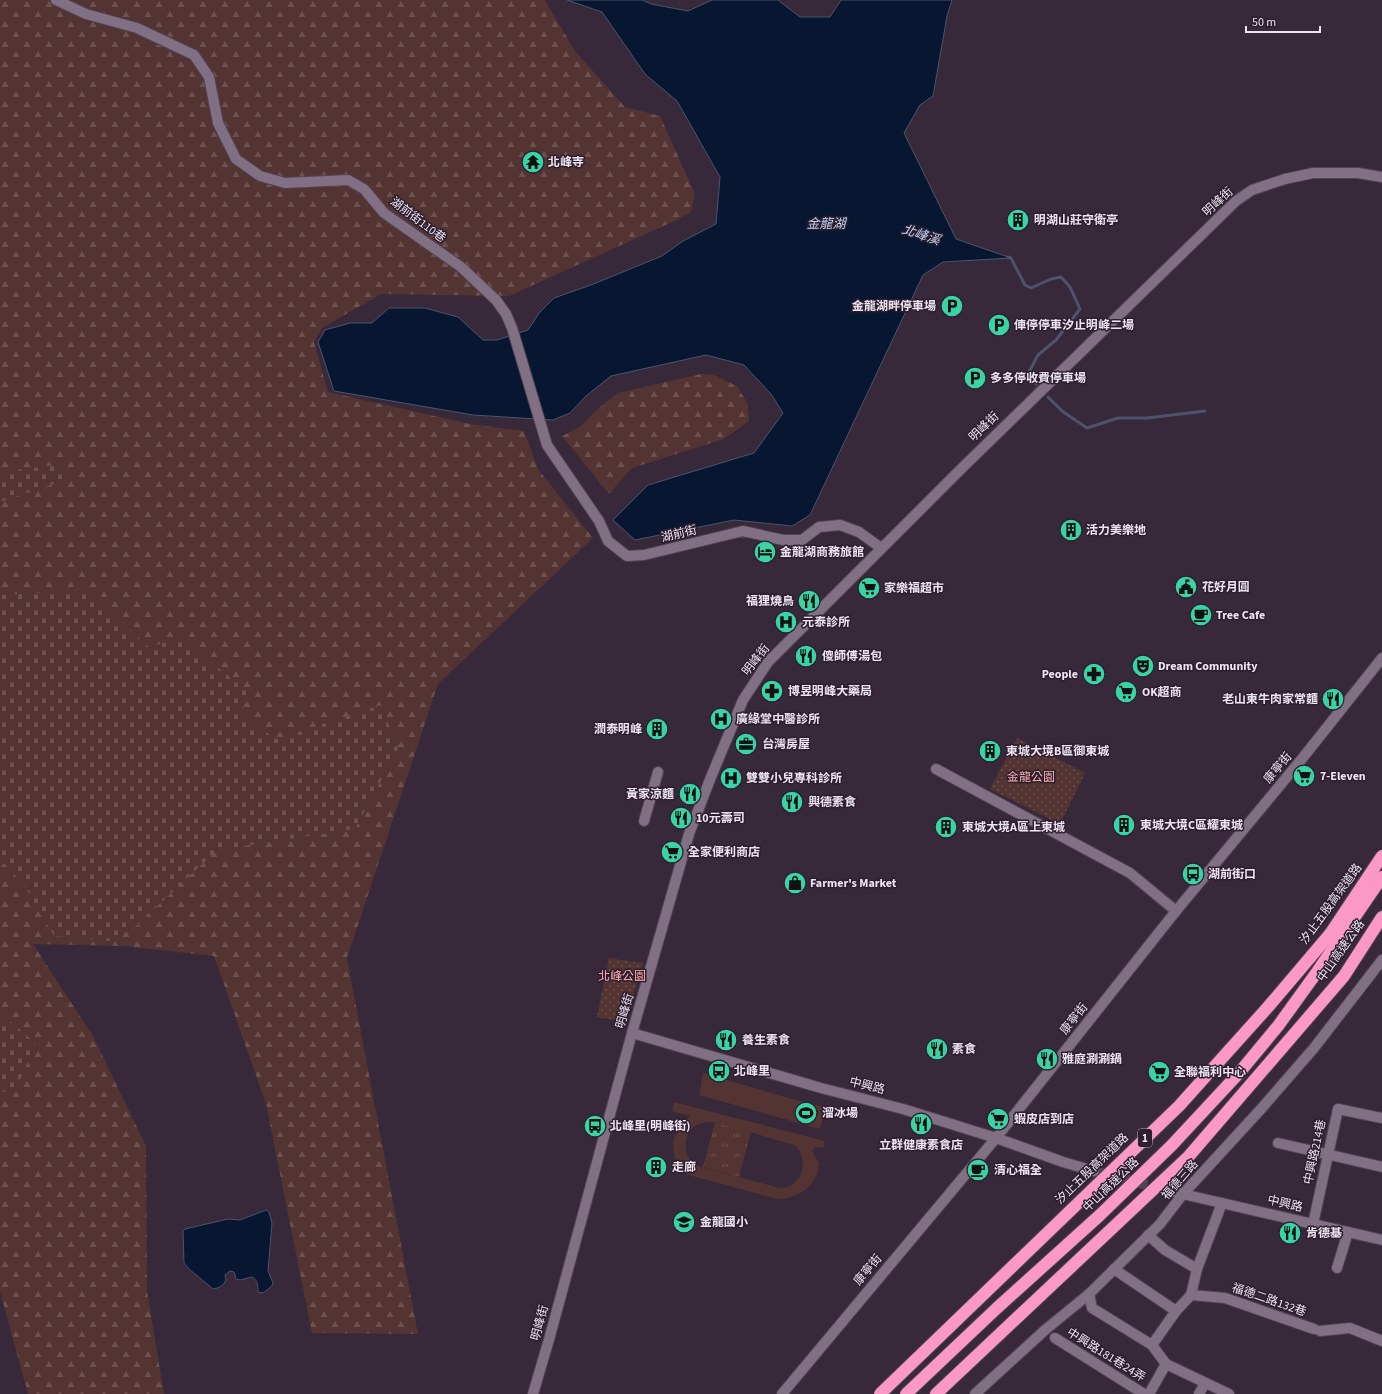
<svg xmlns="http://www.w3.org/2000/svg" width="1382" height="1394" font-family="'Source Sans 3','Noto Sans TC',sans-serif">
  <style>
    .grass { fill: url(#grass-tufts) }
    .forest { fill: url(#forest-firs) }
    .cemetery { fill: url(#cemetery-stones) }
    .park { fill: url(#park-dots) }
    .pitch { fill: #533432; fill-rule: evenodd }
    .water { fill: #071732; stroke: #4c546b }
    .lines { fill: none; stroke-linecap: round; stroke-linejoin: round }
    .stream { stroke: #4c546b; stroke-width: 3 }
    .tertiary-tunnel { stroke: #524455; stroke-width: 10; stroke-dasharray: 10 5; stroke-linecap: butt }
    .minor-casing { stroke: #514353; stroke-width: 12 }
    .tertiary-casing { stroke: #514353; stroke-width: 12 }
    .motorway-casing { stroke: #514353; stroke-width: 14 }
    .minor { stroke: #816f84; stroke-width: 10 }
    .tertiary { stroke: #816f84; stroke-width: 10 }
    .motorway { stroke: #fb99c4; stroke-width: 12 }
    .motorway-bridge-casing { stroke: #514353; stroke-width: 14; stroke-linecap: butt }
    .motorway-bridge { stroke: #fb99c4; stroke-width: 12 }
    .labels { text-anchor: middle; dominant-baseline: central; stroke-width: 3; stroke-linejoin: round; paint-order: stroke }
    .shield { fill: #2d1e30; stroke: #b4a9b6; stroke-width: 1 }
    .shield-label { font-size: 11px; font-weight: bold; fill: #eee4f0 }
    .poi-label { font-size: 12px; font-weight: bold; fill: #eee4f0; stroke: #2d1e30; text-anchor: start }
    .street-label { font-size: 12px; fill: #eee4f0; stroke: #2d1e30 }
    .park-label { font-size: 12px; fill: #fbb0ab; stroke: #2d1e30 }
    .water-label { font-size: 13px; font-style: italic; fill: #bfd4f7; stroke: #2d1e30 }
  </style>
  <defs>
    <pattern id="grass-tufts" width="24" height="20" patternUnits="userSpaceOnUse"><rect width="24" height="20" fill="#533432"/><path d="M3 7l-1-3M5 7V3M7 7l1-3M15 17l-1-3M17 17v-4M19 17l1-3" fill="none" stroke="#6c5150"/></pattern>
    <pattern id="forest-firs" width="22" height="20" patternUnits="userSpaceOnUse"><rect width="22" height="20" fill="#533432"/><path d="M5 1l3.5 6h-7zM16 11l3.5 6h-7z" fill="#6c5150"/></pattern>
    <pattern id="cemetery-stones" width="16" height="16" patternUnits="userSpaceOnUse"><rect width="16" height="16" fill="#533432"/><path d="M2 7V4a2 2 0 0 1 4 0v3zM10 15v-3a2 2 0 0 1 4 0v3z" fill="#6c5150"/></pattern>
    <pattern id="park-dots" width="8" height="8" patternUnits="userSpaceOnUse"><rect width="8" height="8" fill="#533432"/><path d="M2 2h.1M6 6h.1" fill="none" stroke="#6c5150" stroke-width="1.8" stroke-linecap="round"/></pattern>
  </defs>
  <rect width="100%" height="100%" fill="#37283a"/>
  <path class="grass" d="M 715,1122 L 751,1132 L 739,1177 L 703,1167 Z"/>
  <g class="forest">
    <path d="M 0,0 L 545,0 L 575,51 L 625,107 L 660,116 L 695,194 L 691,212 L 679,219 L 509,296 L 381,294 L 322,328 L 314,342 L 328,392 L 470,424 L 524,431 L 538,469 L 593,538 L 438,684 L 347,958 L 418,1334 L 312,1333 L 266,1104 L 214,956 L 123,946 L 33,944 L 93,1036 L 146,1146 L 147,1291 L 164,1394 L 28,1394 L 0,1292 Z"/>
    <path d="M 701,374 L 714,375 L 737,386 L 748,404 L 749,421 L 724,439 L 632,468 L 609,494 L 562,436 L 580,427 L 601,406 L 618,393 Z"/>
  </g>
  <g class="cemetery">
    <path d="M 55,465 L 72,478 L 0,502 L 0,472 Z"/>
    <path d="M 87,590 L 150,648 L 178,637 L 248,691 L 240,716 L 277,739 L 381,705 L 398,749 L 355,829 L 217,850 L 136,926 L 110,941 L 54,936 L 24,885 L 0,859 L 0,595 Z"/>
    <path d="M 0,1012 L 35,1043 L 15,1093 L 0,1091 Z"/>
  </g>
  <g class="park">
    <path d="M 1017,738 L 1085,773 L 1060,824 L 990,789 Z"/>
    <path d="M 609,958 L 643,963 L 625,1022 L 597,1017 Z"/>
  </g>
  <g class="pitch">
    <path d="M 703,1073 L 792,1099 L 825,1107 L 820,1129 L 699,1095 Z"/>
    <path d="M 674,1102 L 825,1141 L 823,1148 L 815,1147 L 812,1151 L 819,1163 C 818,1186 798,1199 777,1199 L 685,1174 C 667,1156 670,1130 691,1116 L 672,1111 ZM 715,1122 L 794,1145 C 811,1158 802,1188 780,1188 L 694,1165 C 682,1153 682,1131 699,1124 C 704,1122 710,1122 715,1122 Z"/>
  </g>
  <g class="water">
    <path d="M 567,0 L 642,0 L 651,4 L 688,11 L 712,0 L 778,0 L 800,17 L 830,17 L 841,0 L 952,0 L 947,16 L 933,96 L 920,105 L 904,133 L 956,239 L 1011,258 L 943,262 L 923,275 L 810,515 L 792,526 L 734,520 L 635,540 L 613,520 L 648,485 L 754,453 L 783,413 L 771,394 L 744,365 L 706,355 L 611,376 L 586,396 L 570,413 L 553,420 L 473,415 L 334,391 L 318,342 L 325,330 L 350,323 L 372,323 L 389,308 L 425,308 L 458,317 L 483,340 L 497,340 L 528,330 L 540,312 L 554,298 L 591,285 L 662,256 L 683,241 L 716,224 L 720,177 L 677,101 L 645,74 L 602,12 Z"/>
    <path d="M 266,1210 L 269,1212 L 272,1223 L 268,1271 L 273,1283 L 272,1286 L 263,1293 L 258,1292 C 258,1286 258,1280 252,1277 L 240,1280 L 236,1279 L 234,1272 L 230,1271 L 225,1275 L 226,1280 C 223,1286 219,1288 213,1289 L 189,1269 L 184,1263 L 183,1231 L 185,1229 L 228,1219 L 240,1220 Z"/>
  </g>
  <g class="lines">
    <g class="stream">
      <path d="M 1008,257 L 1011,258 L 1025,285 L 1031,288 L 1051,279 L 1061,277 L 1070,287 L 1080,309 L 1056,340 L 1038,355 L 1029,372 L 1036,384"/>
      <path d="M 1048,397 L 1062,411 L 1087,428 L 1118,418 L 1147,418 L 1205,411"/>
    </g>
    <path class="tertiary-tunnel" d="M 1094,1171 L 1174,1192"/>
    <g class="minor-casing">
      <g id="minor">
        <path d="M 56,0 L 86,14 L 137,28 L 194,55 L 209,77 L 218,123 L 236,159 L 260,176 L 285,183 L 348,180 L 364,189 L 384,213 L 461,267 L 496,300 L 506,314 L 512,328 L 547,445 L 599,521 L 608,541 L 627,556 L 644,555 L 743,531 L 783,540 L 802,540 L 819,527 L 840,525 L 859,532 L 881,548"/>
        <path d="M 936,769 L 1130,873 L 1176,911"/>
        <path d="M 644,821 L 658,772"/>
        <path d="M 1278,1143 L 1382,1167"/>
        <path d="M 1313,1224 L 1338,1109 L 1382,1118"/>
        <path d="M 1148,1235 L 1165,1250 L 1197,1269 L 1191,1295"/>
        <path d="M 1337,1268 L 1348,1232"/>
        <path d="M 1114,1269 L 1176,1311"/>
        <path d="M 1197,1269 L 1222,1203"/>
        <path d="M 1089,1294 L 1092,1308 L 1152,1345"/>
        <path d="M 1191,1295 L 1225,1298 L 1314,1329"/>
        <path d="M 1320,1331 L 1350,1328 L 1382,1341"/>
        <path d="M 1055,1338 L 1144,1394"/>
        <path d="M 1166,1364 L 1229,1394"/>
        <path d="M 1149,1394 L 1166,1364 L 1152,1345 L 1176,1311 L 1191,1295"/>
        <path d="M 1199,1394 L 1205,1383"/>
      </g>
    </g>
    <g class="tertiary-casing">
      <g id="tertiary">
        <path d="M 632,1033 L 821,1088 L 903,1109 L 996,1138 L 1063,1162 L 1094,1171"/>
        <path d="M 1174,1192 L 1382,1240"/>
        <path d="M 533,1394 L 550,1336 L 632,1033 L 689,834 L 711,777 L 743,700 L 768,662 L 960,470 L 1236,201 L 1252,190 L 1285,179 L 1313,173 L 1358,173 L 1382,177"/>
        <path d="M 782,1394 L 996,1138 L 1176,911 L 1301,760 L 1382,658"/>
        <path d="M 975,1394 L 1045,1330 L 1089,1294 L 1160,1224 L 1183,1194 L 1261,1109 L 1314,1048 L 1382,960"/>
      </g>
    </g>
    <g class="motorway-casing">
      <path id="motorway" d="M 936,1394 L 1189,1156 L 1344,976 L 1382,917"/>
    </g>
    <use href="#minor" class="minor"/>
    <use href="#tertiary" class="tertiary"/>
    <use href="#motorway" class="motorway"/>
    <g class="motorway-bridge-casing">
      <g id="motorway-bridge">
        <path d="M 880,1394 L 1179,1106 L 1268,1007 L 1330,934 L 1382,856"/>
        <path d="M 906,1394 L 997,1308 L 1100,1215 L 1172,1145 L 1239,1073 L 1278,1026 L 1317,972 L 1382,877"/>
      </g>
    </g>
    <use href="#motorway-bridge" class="motorway-bridge"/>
  </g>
  <defs>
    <g id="temple-disc" transform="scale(1.15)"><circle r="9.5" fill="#39d4a5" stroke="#2d1e30"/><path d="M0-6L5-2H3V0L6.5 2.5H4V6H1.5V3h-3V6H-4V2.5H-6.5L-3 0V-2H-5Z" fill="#111"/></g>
    <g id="building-disc" transform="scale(1.15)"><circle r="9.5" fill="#39d4a5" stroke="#2d1e30"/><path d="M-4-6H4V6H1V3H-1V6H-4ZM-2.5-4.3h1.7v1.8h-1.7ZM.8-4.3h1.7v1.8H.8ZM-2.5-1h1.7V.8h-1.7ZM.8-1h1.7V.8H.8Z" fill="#111"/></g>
    <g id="parking-disc" transform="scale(1.15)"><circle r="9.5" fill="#39d4a5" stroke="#2d1e30"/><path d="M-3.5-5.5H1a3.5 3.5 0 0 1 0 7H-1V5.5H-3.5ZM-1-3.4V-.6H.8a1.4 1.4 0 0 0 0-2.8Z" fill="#111"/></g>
    <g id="hotel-disc" transform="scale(1.15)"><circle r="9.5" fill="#39d4a5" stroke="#2d1e30"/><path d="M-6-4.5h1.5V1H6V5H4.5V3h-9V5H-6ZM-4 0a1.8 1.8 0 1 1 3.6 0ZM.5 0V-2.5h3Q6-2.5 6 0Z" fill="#111"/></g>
    <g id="civic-disc" transform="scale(1.15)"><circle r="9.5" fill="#39d4a5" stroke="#2d1e30"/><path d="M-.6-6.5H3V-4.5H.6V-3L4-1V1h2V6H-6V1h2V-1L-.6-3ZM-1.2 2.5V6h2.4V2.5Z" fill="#111"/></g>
    <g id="supermarket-disc" transform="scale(1.15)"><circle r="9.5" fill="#39d4a5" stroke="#2d1e30"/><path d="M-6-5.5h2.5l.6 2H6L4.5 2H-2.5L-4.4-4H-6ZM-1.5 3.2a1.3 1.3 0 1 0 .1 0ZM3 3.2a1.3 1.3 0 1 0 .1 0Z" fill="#111"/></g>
    <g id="restaurant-disc" transform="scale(1.15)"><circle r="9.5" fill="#39d4a5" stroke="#2d1e30"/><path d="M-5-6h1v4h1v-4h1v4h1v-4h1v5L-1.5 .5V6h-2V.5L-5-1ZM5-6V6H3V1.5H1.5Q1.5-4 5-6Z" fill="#111"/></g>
    <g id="cafe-disc" transform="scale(1.15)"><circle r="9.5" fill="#39d4a5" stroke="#2d1e30"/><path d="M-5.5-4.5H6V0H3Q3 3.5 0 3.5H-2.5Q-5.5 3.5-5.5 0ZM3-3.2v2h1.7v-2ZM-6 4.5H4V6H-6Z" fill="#111"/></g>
    <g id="hospital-disc" transform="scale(1.15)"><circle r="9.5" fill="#39d4a5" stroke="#2d1e30"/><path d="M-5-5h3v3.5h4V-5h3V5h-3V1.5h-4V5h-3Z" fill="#111"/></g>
    <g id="theatre-disc" transform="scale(1.15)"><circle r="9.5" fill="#39d4a5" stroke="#2d1e30"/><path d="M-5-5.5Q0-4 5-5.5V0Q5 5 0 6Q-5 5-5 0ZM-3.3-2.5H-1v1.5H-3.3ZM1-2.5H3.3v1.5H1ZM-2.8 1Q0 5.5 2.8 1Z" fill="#111"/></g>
    <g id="pharmacy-disc" transform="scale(1.15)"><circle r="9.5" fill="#39d4a5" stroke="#2d1e30"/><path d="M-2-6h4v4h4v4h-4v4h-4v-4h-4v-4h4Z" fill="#111"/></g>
    <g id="office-disc" transform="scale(1.15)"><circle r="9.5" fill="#39d4a5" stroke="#2d1e30"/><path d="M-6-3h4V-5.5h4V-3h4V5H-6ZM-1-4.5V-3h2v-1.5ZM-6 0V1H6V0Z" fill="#111"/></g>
    <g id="bus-disc" transform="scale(1.15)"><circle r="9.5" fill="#39d4a5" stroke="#2d1e30"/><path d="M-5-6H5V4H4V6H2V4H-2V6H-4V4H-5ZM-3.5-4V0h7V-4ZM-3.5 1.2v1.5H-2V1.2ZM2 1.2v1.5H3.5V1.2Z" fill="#111"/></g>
    <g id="shop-disc" transform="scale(1.15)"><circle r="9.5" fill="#39d4a5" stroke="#2d1e30"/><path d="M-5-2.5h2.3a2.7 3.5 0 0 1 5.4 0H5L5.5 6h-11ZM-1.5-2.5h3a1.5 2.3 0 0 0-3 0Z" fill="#111"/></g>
    <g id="stadium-disc" transform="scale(1.15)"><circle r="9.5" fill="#39d4a5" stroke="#2d1e30"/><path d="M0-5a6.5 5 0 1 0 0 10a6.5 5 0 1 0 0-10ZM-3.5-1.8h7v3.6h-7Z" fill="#111"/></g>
    <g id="school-disc" transform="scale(1.15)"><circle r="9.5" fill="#39d4a5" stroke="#2d1e30"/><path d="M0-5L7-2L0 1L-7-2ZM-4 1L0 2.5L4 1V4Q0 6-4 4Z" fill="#111"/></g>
  </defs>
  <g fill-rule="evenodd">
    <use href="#temple-disc" x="533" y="162"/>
    <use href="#building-disc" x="1018" y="220"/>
    <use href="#parking-disc" x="952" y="306"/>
    <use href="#parking-disc" x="999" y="325"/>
    <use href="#parking-disc" x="975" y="378"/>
    <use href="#building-disc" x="1071" y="530"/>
    <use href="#hotel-disc" x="765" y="552"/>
    <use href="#civic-disc" x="1186" y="587"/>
    <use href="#supermarket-disc" x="869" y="588"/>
    <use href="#restaurant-disc" x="809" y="601"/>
    <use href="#cafe-disc" x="1201" y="615"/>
    <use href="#hospital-disc" x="786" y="622"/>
    <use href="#restaurant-disc" x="806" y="656"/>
    <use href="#theatre-disc" x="1143" y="666"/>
    <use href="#pharmacy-disc" x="1094" y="674"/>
    <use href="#pharmacy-disc" x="772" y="691"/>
    <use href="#supermarket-disc" x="1126" y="692"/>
    <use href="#restaurant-disc" x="1333" y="699"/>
    <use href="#hospital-disc" x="721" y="719"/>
    <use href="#building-disc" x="657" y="729"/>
    <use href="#office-disc" x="746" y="744"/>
    <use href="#building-disc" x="990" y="751"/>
    <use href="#supermarket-disc" x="1304" y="776"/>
    <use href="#hospital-disc" x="731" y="778"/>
    <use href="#restaurant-disc" x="690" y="794"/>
    <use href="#restaurant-disc" x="792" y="802"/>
    <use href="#restaurant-disc" x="681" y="818"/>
    <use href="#building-disc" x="1124" y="825"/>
    <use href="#building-disc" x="946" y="827"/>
    <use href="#supermarket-disc" x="672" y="852"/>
    <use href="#bus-disc" x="1193" y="874"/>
    <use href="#shop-disc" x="795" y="883"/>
    <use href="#restaurant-disc" x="726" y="1040"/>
    <use href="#restaurant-disc" x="937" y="1049"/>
    <use href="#restaurant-disc" x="1047" y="1059"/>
    <use href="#bus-disc" x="719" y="1071"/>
    <use href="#supermarket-disc" x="1159" y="1072"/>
    <use href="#stadium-disc" x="806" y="1113"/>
    <use href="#supermarket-disc" x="998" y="1119"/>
    <use href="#restaurant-disc" x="921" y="1124"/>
    <use href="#bus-disc" x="595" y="1126"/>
    <use href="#building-disc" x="656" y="1167"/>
    <use href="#cafe-disc" x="978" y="1170"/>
    <use href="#school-disc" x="684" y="1222"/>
    <use href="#restaurant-disc" x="1290" y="1233"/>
  </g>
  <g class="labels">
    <rect class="shield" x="1138" y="1129" width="14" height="18" rx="3"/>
    <g class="shield-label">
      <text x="1145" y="1138">1</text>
    </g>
    <g class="poi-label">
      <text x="548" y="162">北峰寺</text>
      <text x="1034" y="220">明湖山莊守衛亭</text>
      <text x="936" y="306" text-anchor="end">金龍湖畔停車場</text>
      <text x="1014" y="325">俥停停車汐止明𡶶二場</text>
      <text x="990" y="378">多多停收費停車場</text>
      <text x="1086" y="530">活力美樂地</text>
      <text x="780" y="552">金龍湖商務旅館</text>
      <text x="1202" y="587">花好月圓</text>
      <text x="884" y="588">家樂福超市</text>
      <text x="794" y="601" text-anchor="end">福狸燒鳥</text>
      <text x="1216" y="615">Tree Cafe</text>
      <text x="802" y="622">元泰診所</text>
      <text x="822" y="656">傻師傅湯包</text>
      <text x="1158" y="666">Dream Community</text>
      <text x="1078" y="674" text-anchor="end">People</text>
      <text x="788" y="691">博昱明峰大藥局</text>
      <text x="1142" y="692">OK超商</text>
      <text x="1318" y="699" text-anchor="end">老山東牛肉家常麵</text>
      <text x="736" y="719">廣緣堂中醫診所</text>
      <text x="642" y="729" text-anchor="end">潤泰明峰</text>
      <text x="762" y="744">台灣房屋</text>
      <text x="1006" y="751">東城大境B區御東城</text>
      <text x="1320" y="776">7-Eleven</text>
      <text x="746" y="778">雙雙小兒專科診所</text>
      <text x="674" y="794" text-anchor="end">黃家涼麵</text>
      <text x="808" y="802">興德素食</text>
      <text x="696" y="818">10元壽司</text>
      <text x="1140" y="825">東城大境C區耀東城</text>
      <text x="962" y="827">東城大境A區上東城</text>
      <text x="688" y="852">全家便利商店</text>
      <text x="1208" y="874">湖前街口</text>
      <text x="810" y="883">Farmer's Market</text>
      <text x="742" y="1040">養生素食</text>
      <text x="952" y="1049">素食</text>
      <text x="1062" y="1059">雅庭涮涮鍋</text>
      <text x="734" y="1071">北峰里</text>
      <text x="1174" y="1072">全聯福利中心</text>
      <text x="822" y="1113">溜冰場</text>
      <text x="1014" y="1119">蝦皮店到店</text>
      <text x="610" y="1126">北峰里(明峰街)</text>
      <text x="921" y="1145" text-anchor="middle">立群健康素食店</text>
      <text x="672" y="1167">走廊</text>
      <text x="994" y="1170">清心福全</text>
      <text x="700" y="1222">金龍國小</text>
      <text x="1306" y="1233">肯德基</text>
    </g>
    <g class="street-label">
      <text transform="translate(1218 202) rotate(-42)">明峰街</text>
      <text transform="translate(418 220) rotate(37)">湖前街110巷</text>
      <text transform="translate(984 427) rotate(-44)">明峰街</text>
      <text transform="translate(679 534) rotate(-13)">湖前街</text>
      <text transform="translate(756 660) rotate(-52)">明峰街</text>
      <text transform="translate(1278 768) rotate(-50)">康寧街</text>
      <text transform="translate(1331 904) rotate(-54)">汐止五股高架道路</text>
      <text transform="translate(1341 951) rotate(-55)">中山高速公路</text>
      <text transform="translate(625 1011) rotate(-74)">明峰街</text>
      <text transform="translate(1074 1019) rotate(-51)">康寧街</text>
      <text transform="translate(867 1086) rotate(14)">中興路</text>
      <text transform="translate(1315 1152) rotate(-78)">中興路214巷</text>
      <text transform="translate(1092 1169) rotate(-44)">汐止五股高架道路</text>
      <text transform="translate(1180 1180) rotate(-49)">福德三路</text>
      <text transform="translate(1111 1185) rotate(-44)">中山高速公路</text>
      <text transform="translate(1285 1204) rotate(13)">中興路</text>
      <text transform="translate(868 1270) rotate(-50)">康寧街</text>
      <text transform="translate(1269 1300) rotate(19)">福德二路132巷</text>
      <text transform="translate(540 1323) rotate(-75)">明峰街</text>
      <text transform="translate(1106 1355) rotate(32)">中興路181巷24弄</text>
    </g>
    <g class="park-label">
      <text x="1031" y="777">金龍公園</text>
      <text x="622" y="976">北峰公園</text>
    </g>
    <g class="water-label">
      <text x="826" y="224">金龍湖</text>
      <text transform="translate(921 235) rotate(18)">北峰溪</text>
    </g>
  </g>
  <path d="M1246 26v6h74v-6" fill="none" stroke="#eee4f0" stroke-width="2"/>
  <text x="1252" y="26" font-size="12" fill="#eee4f0" stroke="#2d1e30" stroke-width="3" paint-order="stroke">50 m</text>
</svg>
